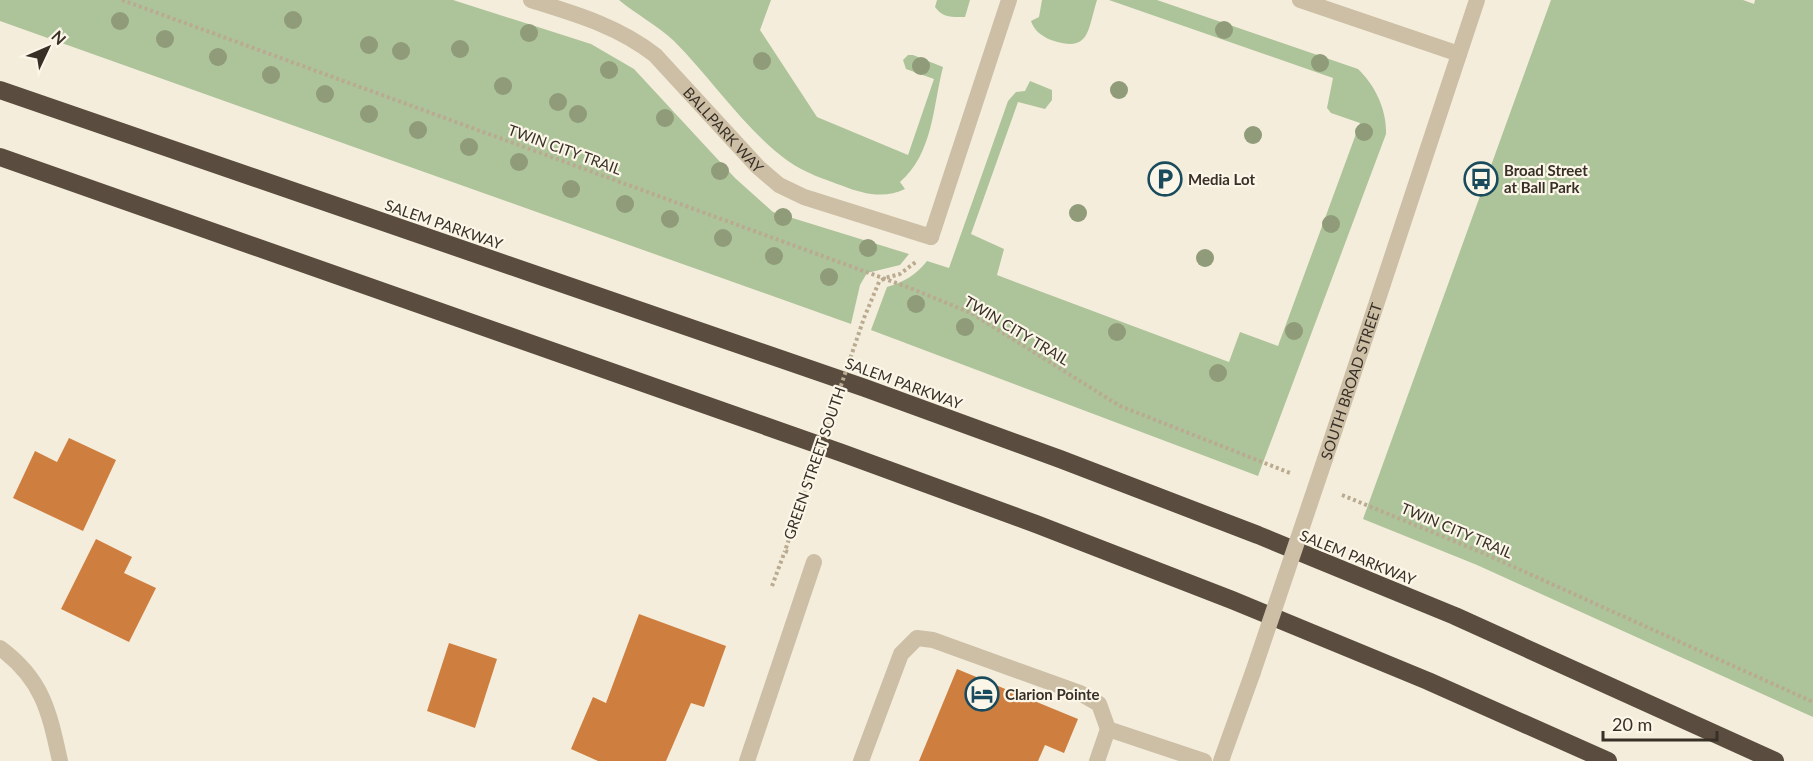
<svg xmlns="http://www.w3.org/2000/svg" width="1813" height="761" font-family="Lato,sans-serif">
  <style>
    .green { fill: #adc49a }
    .building { fill: #ce7e3f }
    .lines { fill: none; stroke-linecap: round; stroke-linejoin: round }
    .path { stroke: #b9aa90; stroke-width: 4; stroke-dasharray: 3 3; stroke-linecap: butt }
    .service { stroke: #cdbfa6; stroke-width: 16 }
    .minor { stroke: #cdbfa6; stroke-width: 16 }
    .tertiary { stroke: #cdbfa6; stroke-width: 16 }
    .motorway { stroke: #5a4c3e; stroke-width: 18 }
    .path-bridge { stroke: #b9aa90; stroke-width: 4; stroke-dasharray: 3 3; stroke-linecap: butt }
    .tertiary-bridge { stroke: #cdbfa6; stroke-width: 16 }
    .tree { fill: #909b79 }
    .labels { text-anchor: middle; dominant-baseline: central; stroke-width: 4.5; stroke-linejoin: round; paint-order: stroke }
    .street-label { font-size: 15px; fill: #383027; stroke: #fbf6e8 }
    .poi-label { font-size: 15px; font-weight: bold; fill: #383027; stroke: #fbf6e8; text-anchor: start }
  </style>
  <rect width="100%" height="100%" fill="#f4eddb"/>
  <g class="green">
    <path d="M 0,0 L 453,0 L 591,44 L 634,69 L 735,178 L 773,212 L 909,254 L 900,265 L 867,273 L 860,285 L 851,324 L 0,21 Z"/>
    <path d="M 619,0 L 771,0 L 760,30 L 817,117 L 908,155 L 934,79 L 906,69 L 903,60 L 908,55 L 913,55 L 943,67 C 933,106 933,154 900,182 L 905,189 C 885,199 863,194 843,186 C 824,179 805,173 788,161 C 747,132 711,78 674,41 C 657,25 637,15 619,0 Z"/>
    <path d="M 937,0 L 970,0 L 965,17 C 951,17 943,18 935,7 Z"/>
    <path d="M 1042,0 L 1097,0 C 1087,32 1090,53 1051,40 C 1041,36 1034,30 1031,21 L 1039,17 Z"/>
    <path d="M 1109,0 L 1157,0 L 1358,69 C 1375,85 1387,110 1386,134 L 1258,476 L 871,330 L 887,287 C 904,282 916,275 927,261 L 949,268 L 1008,101 L 1016,92 L 1025,91 L 1030,81 L 1052,90 L 1052,100 L 1045,109 L 1018,102 L 971,234 L 1004,249 L 997,275 L 1229,362 L 1240,332 L 1278,346 L 1360,123 L 1331,113 L 1327,108 L 1333,78 Z"/>
    <path d="M 1551,0 L 1743,0 L 1754,4 L 1755,0 L 1813,0 L 1813,717 L 1477,565 L 1363,519 Z"/>
  </g>
  <g class="building">
    <path d="M 69,438 L 116,460 L 83,531 L 13,498 L 35,451 L 57,462 Z"/>
    <path d="M 96,539 L 132,557 L 124,573 L 156,588 L 129,642 L 61,609 Z"/>
    <path d="M 639,614 L 726,646 L 704,707 L 691,703 L 666,761 L 598,761 L 571,749 L 593,697 L 606,703 Z"/>
    <path d="M 449,643 L 497,659 L 475,728 L 427,711 Z"/>
    <path d="M 957,669 L 1078,719 L 1064,753 L 1045,745 L 1038,761 L 919,761 Z"/>
  </g>
  <g class="lines">
    <g class="path">
      <path d="M 122,0 L 910,288 L 971,313 L 1120,406 L 1290,473"/>
      <path d="M 864,318 L 879,282 L 885,278 L 900,274 L 917,261"/>
      <path d="M 1342,495 L 1483,553 L 1813,702"/>
      <path d="M 788,552 L 785,551 L 804,494"/>
      <path d="M 772,586 L 785,551"/>
    </g>
    <g class="service">
      <path id="s1" d="M 531,0 C 576,14 618,26 655,55 L 758,167 L 779,185 L 804,197 L 931,237"/>
      <path d="M 861,761 L 901,654 L 917,638 L 933,640 L 1080,693 L 1099,704 L 1108,729 L 1204,761"/>
      <path d="M 1097,761 L 1108,729"/>
    </g>
    <g class="minor">
      <path d="M 1300,0 L 1459,54"/>
      <path d="M 931,237 L 1009,0"/>
      <path d="M 0,648 C 43,680 49,711 60,761"/>
      <path d="M 747,761 L 814,562"/>
    </g>
    <g class="tertiary">
      <path id="s2" d="M 1325,459 L 1477,0"/>
      <path d="M 1221,761 L 1253,672"/>
    </g>
    <g class="motorway">
      <path d="M 0,90 L 865,388 L 1060,459 L 1258,535 L 1455,616 L 1775,761"/>
      <path d="M 0,157 L 842,453 L 1036,524 L 1232,600 L 1428,681 L 1608,761"/>
    </g>
    <path class="path-bridge" d="M 804,494 L 864,318"/>
    <path class="tertiary-bridge" d="M 1253,672 L 1325,459"/>
  </g>
  <g class="tree">
    <circle cx="293" cy="20" r="9"/>
    <circle cx="120" cy="21" r="9"/>
    <circle cx="1224" cy="30" r="9"/>
    <circle cx="529" cy="33" r="9"/>
    <circle cx="165" cy="39" r="9"/>
    <circle cx="369" cy="45" r="9"/>
    <circle cx="460" cy="49" r="9"/>
    <circle cx="401" cy="51" r="9"/>
    <circle cx="218" cy="57" r="9"/>
    <circle cx="762" cy="61" r="9"/>
    <circle cx="1320" cy="63" r="9"/>
    <circle cx="921" cy="66" r="9"/>
    <circle cx="609" cy="70" r="9"/>
    <circle cx="271" cy="75" r="9"/>
    <circle cx="503" cy="86" r="9"/>
    <circle cx="1119" cy="90" r="9"/>
    <circle cx="325" cy="94" r="9"/>
    <circle cx="558" cy="102" r="9"/>
    <circle cx="369" cy="114" r="9"/>
    <circle cx="578" cy="114" r="9"/>
    <circle cx="665" cy="118" r="9"/>
    <circle cx="418" cy="130" r="9"/>
    <circle cx="1364" cy="132" r="9"/>
    <circle cx="1253" cy="135" r="9"/>
    <circle cx="469" cy="147" r="9"/>
    <circle cx="519" cy="162" r="9"/>
    <circle cx="720" cy="171" r="9"/>
    <circle cx="571" cy="189" r="9"/>
    <circle cx="625" cy="204" r="9"/>
    <circle cx="1078" cy="213" r="9"/>
    <circle cx="783" cy="217" r="9"/>
    <circle cx="670" cy="219" r="9"/>
    <circle cx="1331" cy="224" r="9"/>
    <circle cx="723" cy="238" r="9"/>
    <circle cx="868" cy="248" r="9"/>
    <circle cx="774" cy="256" r="9"/>
    <circle cx="1205" cy="258" r="9"/>
    <circle cx="829" cy="277" r="9"/>
    <circle cx="916" cy="304" r="9"/>
    <circle cx="965" cy="327" r="9"/>
    <circle cx="1294" cy="331" r="9"/>
    <circle cx="1117" cy="332" r="9"/>
    <circle cx="1218" cy="373" r="9"/>
  </g>
  <defs>
    <g id="parking-ring" transform="scale(1.725)"><circle r="9.5" fill="#fbf6e8" stroke="#1a4b5d" stroke-width="1.5"/><path d="M-3.5-5.5H1a3.5 3.5 0 0 1 0 7H-1V5.5H-3.5ZM-1-3.4V-.6H.8a1.4 1.4 0 0 0 0-2.8Z" fill="#1a4b5d"/></g>
    <g id="bus-ring" transform="scale(1.725)"><circle r="9.5" fill="#fbf6e8" stroke="#1a4b5d" stroke-width="1.5"/><path d="M-5-6H5V4H4V6H2V4H-2V6H-4V4H-5ZM-3.5-4V0h7V-4ZM-3.5 1.2v1.5H-2V1.2ZM2 1.2v1.5H3.5V1.2Z" fill="#1a4b5d"/></g>
    <g id="hotel-ring" transform="scale(1.725)"><circle r="9.5" fill="#fbf6e8" stroke="#1a4b5d" stroke-width="1.5"/><path d="M-6-4.5h1.5V1H6V5H4.5V3h-9V5H-6ZM-4 0a1.8 1.8 0 1 1 3.6 0ZM.5 0V-2.5h3Q6-2.5 6 0Z" fill="#1a4b5d"/></g>
  </defs>
  <g fill-rule="evenodd">
    <use href="#parking-ring" x="1165" y="179"/>
    <use href="#bus-ring" x="1481" y="179"/>
    <use href="#hotel-ring" x="982" y="694"/>
  </g>
  <g class="labels">
    <g class="street-label">
      <text stroke="none"><textPath href="#s1" startOffset="238">BALLPARK WAY</textPath></text>
      <text transform="translate(565 149) rotate(20)">TWIN CITY TRAIL</text>
      <text transform="translate(444 224) rotate(19)">SALEM PARKWAY</text>
      <text transform="translate(1017 330) rotate(31)">TWIN CITY TRAIL</text>
      <text stroke="none"><textPath href="#s2" startOffset="82">SOUTH BROAD STREET</textPath></text>
      <text transform="translate(904 383) rotate(20)">SALEM PARKWAY</text>
      <text transform="translate(814 463) rotate(-71)">GREEN STREET SOUTH</text>
      <text transform="translate(1457 530) rotate(23)">TWIN CITY TRAIL</text>
      <text transform="translate(1358 557) rotate(22)">SALEM PARKWAY</text>
    </g>
    <g class="poi-label">
      <text x="1504" y="170">Broad Street<tspan x="1504" dy="17">at Ball Park</tspan></text>
      <text x="1188" y="179">Media Lot</text>
      <text x="1005" y="694">Clarion Pointe</text>
    </g>
  </g>
  <g transform="translate(48 48) rotate(46)" stroke="#fbf6e8" stroke-width="4.5" paint-order="stroke">
  <path d="M0-4.5L10 22L0 15L-10 22Z" fill="#383027"/>
  <text y="-9" font-size="16" font-weight="bold" text-anchor="middle" fill="#383027">N</text>
  </g>
  <path d="M1603 731v9h114v-9" fill="none" stroke="#383027" stroke-width="3"/>
  <text x="1612" y="731" font-size="18" fill="#383027" stroke="#fbf6e8" stroke-width="4.5" paint-order="stroke">20 m</text>
</svg>
